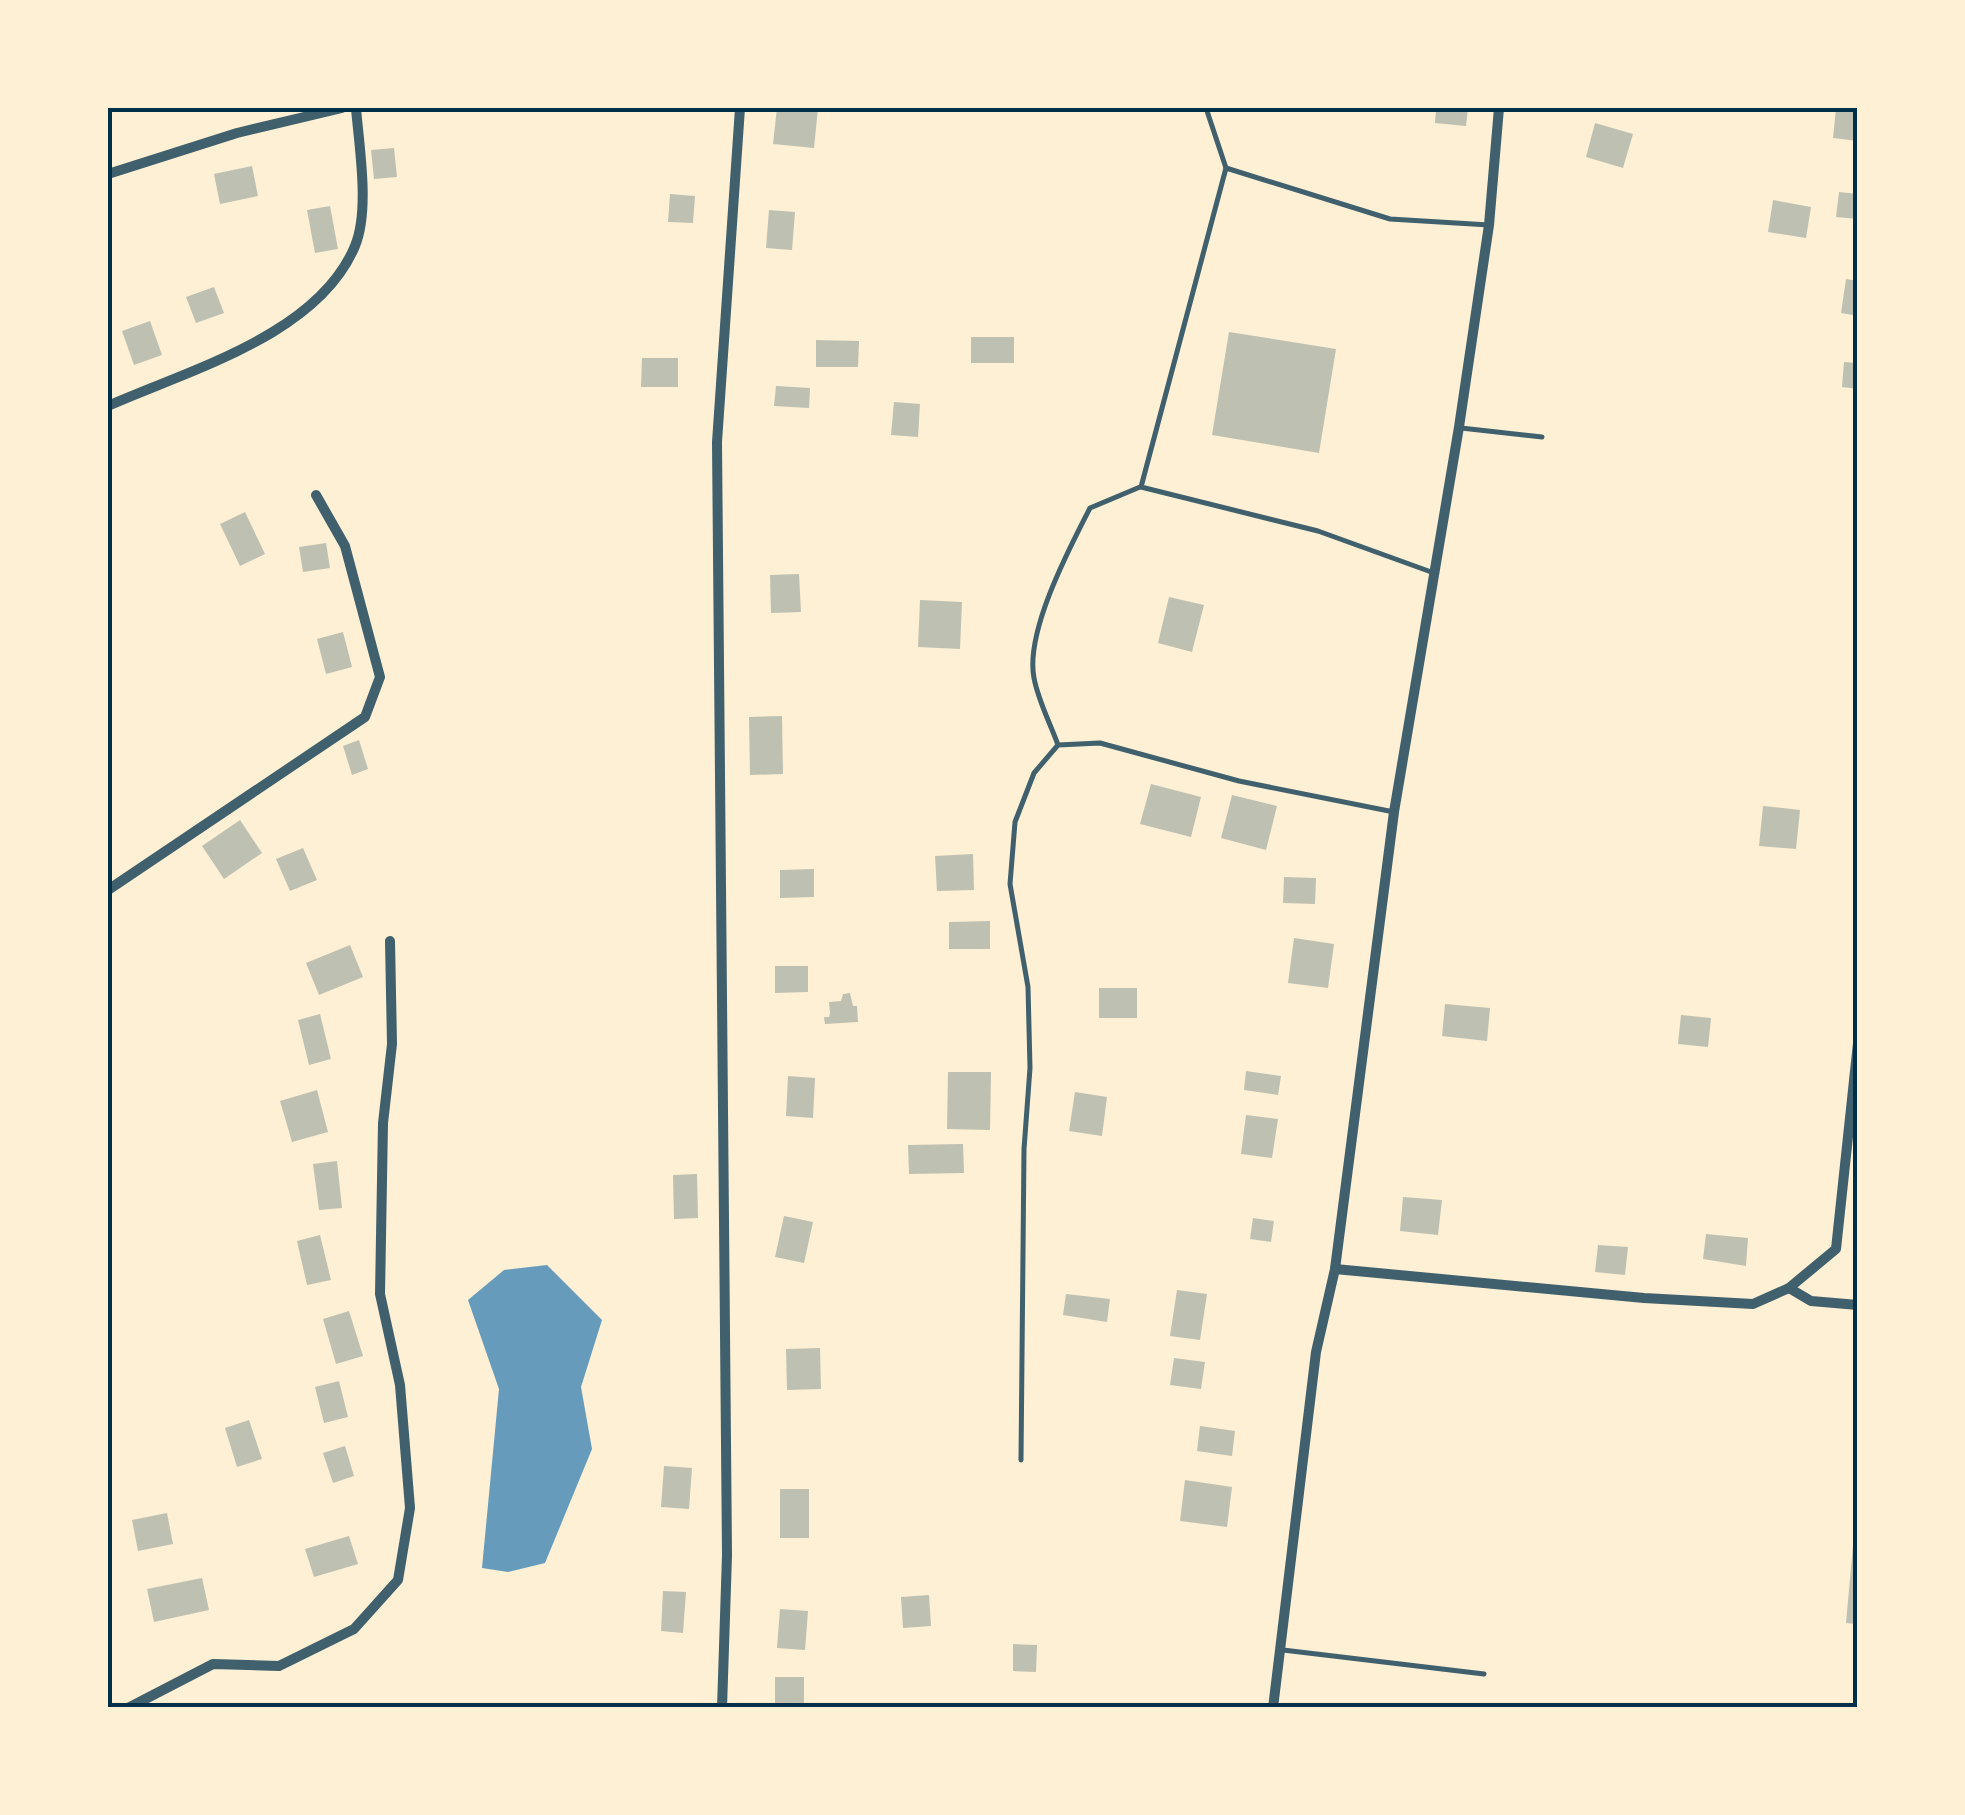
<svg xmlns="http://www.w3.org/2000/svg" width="1965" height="1815" font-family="'IBM Plex Sans',sans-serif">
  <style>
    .water { fill: #669bbc }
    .building { fill: #bec0b2 }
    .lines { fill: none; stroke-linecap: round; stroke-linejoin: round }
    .service { stroke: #3f606c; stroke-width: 5 }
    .minor { stroke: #3f606c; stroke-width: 10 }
    .neatline { fill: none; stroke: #003049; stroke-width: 4 }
  </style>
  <rect width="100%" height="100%" fill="#fdf0d5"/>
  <path class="water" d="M 547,1265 L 602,1320 L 581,1387 L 592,1449 L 545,1563 L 508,1572 L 482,1568 L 499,1389 L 468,1300 L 504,1270 Z"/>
  <g class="building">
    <path d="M 777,108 L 818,108 L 814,148 L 773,144 Z"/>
    <path d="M 1436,108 L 1468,108 L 1466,126 L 1435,123 Z"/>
    <path d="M 1836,108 L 1858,108 L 1858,141 L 1833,138 Z"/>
    <path d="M 1595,123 L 1633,134 L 1623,168 L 1586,157 Z"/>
    <path d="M 394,148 L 397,177 L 374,179 L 371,150 Z"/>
    <path d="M 252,166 L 258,196 L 220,204 L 214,174 Z"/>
    <path d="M 1839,192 L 1858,194 L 1858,219 L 1836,217 Z"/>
    <path d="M 670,194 L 695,196 L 693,223 L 668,222 Z"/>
    <path d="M 1773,200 L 1811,207 L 1806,238 L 1768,232 Z"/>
    <path d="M 330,206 L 338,249 L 315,253 L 307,210 Z"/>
    <path d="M 769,210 L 795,212 L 792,250 L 766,248 Z"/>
    <path d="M 1846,279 L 1858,281 L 1858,316 L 1841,313 Z"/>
    <path d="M 214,287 L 224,313 L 196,323 L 186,297 Z"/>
    <path d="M 150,321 L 162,355 L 134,365 L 122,331 Z"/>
    <path d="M 1229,332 L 1336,349 L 1319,453 L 1212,435 Z"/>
    <rect x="971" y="337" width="43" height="26"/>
    <path d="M 816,340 L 859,341 L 858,367 L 816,367 Z"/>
    <path d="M 642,358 L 678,358 L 678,387 L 641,387 Z"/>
    <path d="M 1844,362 L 1858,363 L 1858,389 L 1842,387 Z"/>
    <path d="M 776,386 L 810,388 L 809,408 L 774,406 Z"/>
    <path d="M 894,402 L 920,404 L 918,437 L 891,435 Z"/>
    <path d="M 245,512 L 265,554 L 240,566 L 220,524 Z"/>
    <path d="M 326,543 L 330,568 L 303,572 L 299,547 Z"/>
    <path d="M 799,574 L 801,612 L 771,613 L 770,575 Z"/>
    <path d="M 1169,597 L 1204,605 L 1192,652 L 1158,643 Z"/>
    <path d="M 920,600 L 962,602 L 960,649 L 918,647 Z"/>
    <path d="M 343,632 L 352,667 L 326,674 L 317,639 Z"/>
    <path d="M 782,716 L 783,774 L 750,775 L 749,717 Z"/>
    <path d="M 359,740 L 368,769 L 352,775 L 343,746 Z"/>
    <path d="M 1151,784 L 1201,797 L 1191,837 L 1140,824 Z"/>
    <path d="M 1232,795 L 1277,806 L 1266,850 L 1221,838 Z"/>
    <path d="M 1763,806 L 1800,810 L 1796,849 L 1759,846 Z"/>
    <path d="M 240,820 L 262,853 L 224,879 L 202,846 Z"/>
    <path d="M 303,848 L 317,880 L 290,891 L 276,859 Z"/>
    <path d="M 973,854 L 974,890 L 937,891 L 935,856 Z"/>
    <path d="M 814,869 L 814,897 L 780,898 L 780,870 Z"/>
    <path d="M 1284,877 L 1316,878 L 1315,904 L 1283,903 Z"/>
    <path d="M 990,921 L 990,949 L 949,949 L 949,922 Z"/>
    <path d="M 1294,938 L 1334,944 L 1328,988 L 1288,983 Z"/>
    <path d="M 350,945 L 363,977 L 319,995 L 306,963 Z"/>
    <path d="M 775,966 L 808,966 L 808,992 L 775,993 Z"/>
    <rect x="1099" y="988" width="38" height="30"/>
    <path d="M 850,993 L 853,1006 L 857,1006 L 858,1022 L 825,1024 L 824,1017 L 829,1017 L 830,1013 L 829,1002 L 841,1001 L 843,994 Z"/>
    <path d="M 1445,1004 L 1490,1008 L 1487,1041 L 1442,1036 Z"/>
    <path d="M 320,1014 L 331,1059 L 309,1065 L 298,1020 Z"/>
    <path d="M 1681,1015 L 1711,1018 L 1708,1047 L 1678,1044 Z"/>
    <path d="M 1246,1071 L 1281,1076 L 1278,1095 L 1244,1090 Z"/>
    <path d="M 948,1072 L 991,1072 L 990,1130 L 947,1129 Z"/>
    <path d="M 788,1076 L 815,1078 L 813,1118 L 786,1116 Z"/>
    <path d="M 317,1090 L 328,1132 L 292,1142 L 280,1101 Z"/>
    <path d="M 1075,1092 L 1107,1097 L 1102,1136 L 1069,1131 Z"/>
    <path d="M 1246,1115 L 1278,1119 L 1272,1158 L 1241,1154 Z"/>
    <path d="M 963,1144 L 964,1173 L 909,1174 L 908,1145 Z"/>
    <path d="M 337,1161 L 342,1208 L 319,1210 L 313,1164 Z"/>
    <path d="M 697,1174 L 698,1218 L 674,1219 L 673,1175 Z"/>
    <path d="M 1403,1197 L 1442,1200 L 1438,1235 L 1400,1231 Z"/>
    <path d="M 784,1216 L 813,1222 L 804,1263 L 775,1257 Z"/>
    <path d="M 1253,1218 L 1274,1221 L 1271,1242 L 1250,1239 Z"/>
    <path d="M 1706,1234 L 1748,1238 L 1746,1266 L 1703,1259 Z"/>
    <path d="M 320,1235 L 331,1280 L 307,1285 L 297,1241 Z"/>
    <path d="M 1598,1245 L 1628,1247 L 1625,1275 L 1595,1272 Z"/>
    <path d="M 1177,1290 L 1207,1294 L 1200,1340 L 1170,1336 Z"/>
    <path d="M 1066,1294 L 1110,1299 L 1107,1322 L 1063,1315 Z"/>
    <path d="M 349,1311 L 363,1356 L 336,1364 L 323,1319 Z"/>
    <path d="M 820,1348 L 821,1389 L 787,1390 L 786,1349 Z"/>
    <path d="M 1174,1358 L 1205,1362 L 1201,1389 L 1170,1385 Z"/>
    <path d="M 339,1381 L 348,1417 L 324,1423 L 315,1387 Z"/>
    <path d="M 249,1420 L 262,1459 L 237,1467 L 225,1428 Z"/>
    <path d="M 1200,1426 L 1235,1431 L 1232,1456 L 1197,1451 Z"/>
    <path d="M 345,1446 L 354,1476 L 333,1483 L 323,1453 Z"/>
    <path d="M 664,1466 L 692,1468 L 689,1509 L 661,1507 Z"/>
    <path d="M 1185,1480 L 1232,1487 L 1227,1527 L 1180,1521 Z"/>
    <rect x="780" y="1489" width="29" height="49"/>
    <path d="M 167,1513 L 173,1544 L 138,1551 L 132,1520 Z"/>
    <path d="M 1855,1523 L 1858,1523 L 1858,1624 L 1846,1623 Z"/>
    <path d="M 349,1536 L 358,1564 L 314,1577 L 305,1549 Z"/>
    <path d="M 202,1578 L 209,1610 L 154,1622 L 147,1589 Z"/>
    <path d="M 663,1591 L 686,1592 L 683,1633 L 661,1631 Z"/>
    <path d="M 929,1595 L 931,1626 L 903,1628 L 901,1597 Z"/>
    <path d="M 780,1609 L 808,1611 L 805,1650 L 777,1648 Z"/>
    <path d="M 1013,1644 L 1037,1645 L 1036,1672 L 1013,1671 Z"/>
    <rect x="775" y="1677" width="29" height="31"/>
  </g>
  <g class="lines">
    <g class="service">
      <path d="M 1206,108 L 1226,168"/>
      <path d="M 1461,428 L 1542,437"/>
      <path d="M 1434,573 L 1318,531 L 1141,487 L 1226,168 L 1390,219 L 1489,225"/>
      <path d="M 1058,745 C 1050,723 1038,700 1034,678 C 1025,632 1069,549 1090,508 L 1140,487"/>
      <path d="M 1021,1460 L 1024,1149 L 1030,1068 L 1028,987 L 1010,884 L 1015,822 L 1034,773 L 1058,745 L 1100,743 L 1239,781 L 1394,812"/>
      <path d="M 1283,1650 L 1484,1674"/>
    </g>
    <g class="minor">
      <path d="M 108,174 L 237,133 L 342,108"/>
      <path d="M 108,406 C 189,370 318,335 355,246 C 370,210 359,146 356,108"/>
      <path d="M 108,890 L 365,717 L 380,677 L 345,546 L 316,495"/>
      <path d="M 1335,1269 L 1644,1298 L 1753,1304 L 1789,1288 L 1836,1249 L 1858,1043"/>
      <path d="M 1789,1288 L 1811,1301 L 1858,1305"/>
      <path d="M 128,1708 L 213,1664 L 279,1666 L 354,1629 L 398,1580 L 410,1508 L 400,1385 L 380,1294 L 383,1123 L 392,1044 L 390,941"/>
      <path d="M 722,1708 L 727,1555 L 717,442 L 740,108"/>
      <path d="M 1273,1708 L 1316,1352 L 1335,1269 L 1394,812 L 1459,427 L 1489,225 L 1499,108"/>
    </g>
  </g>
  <rect width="1965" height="1815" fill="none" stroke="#fdf0d5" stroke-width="220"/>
  <rect x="110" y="110" width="1745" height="1595" class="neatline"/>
</svg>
